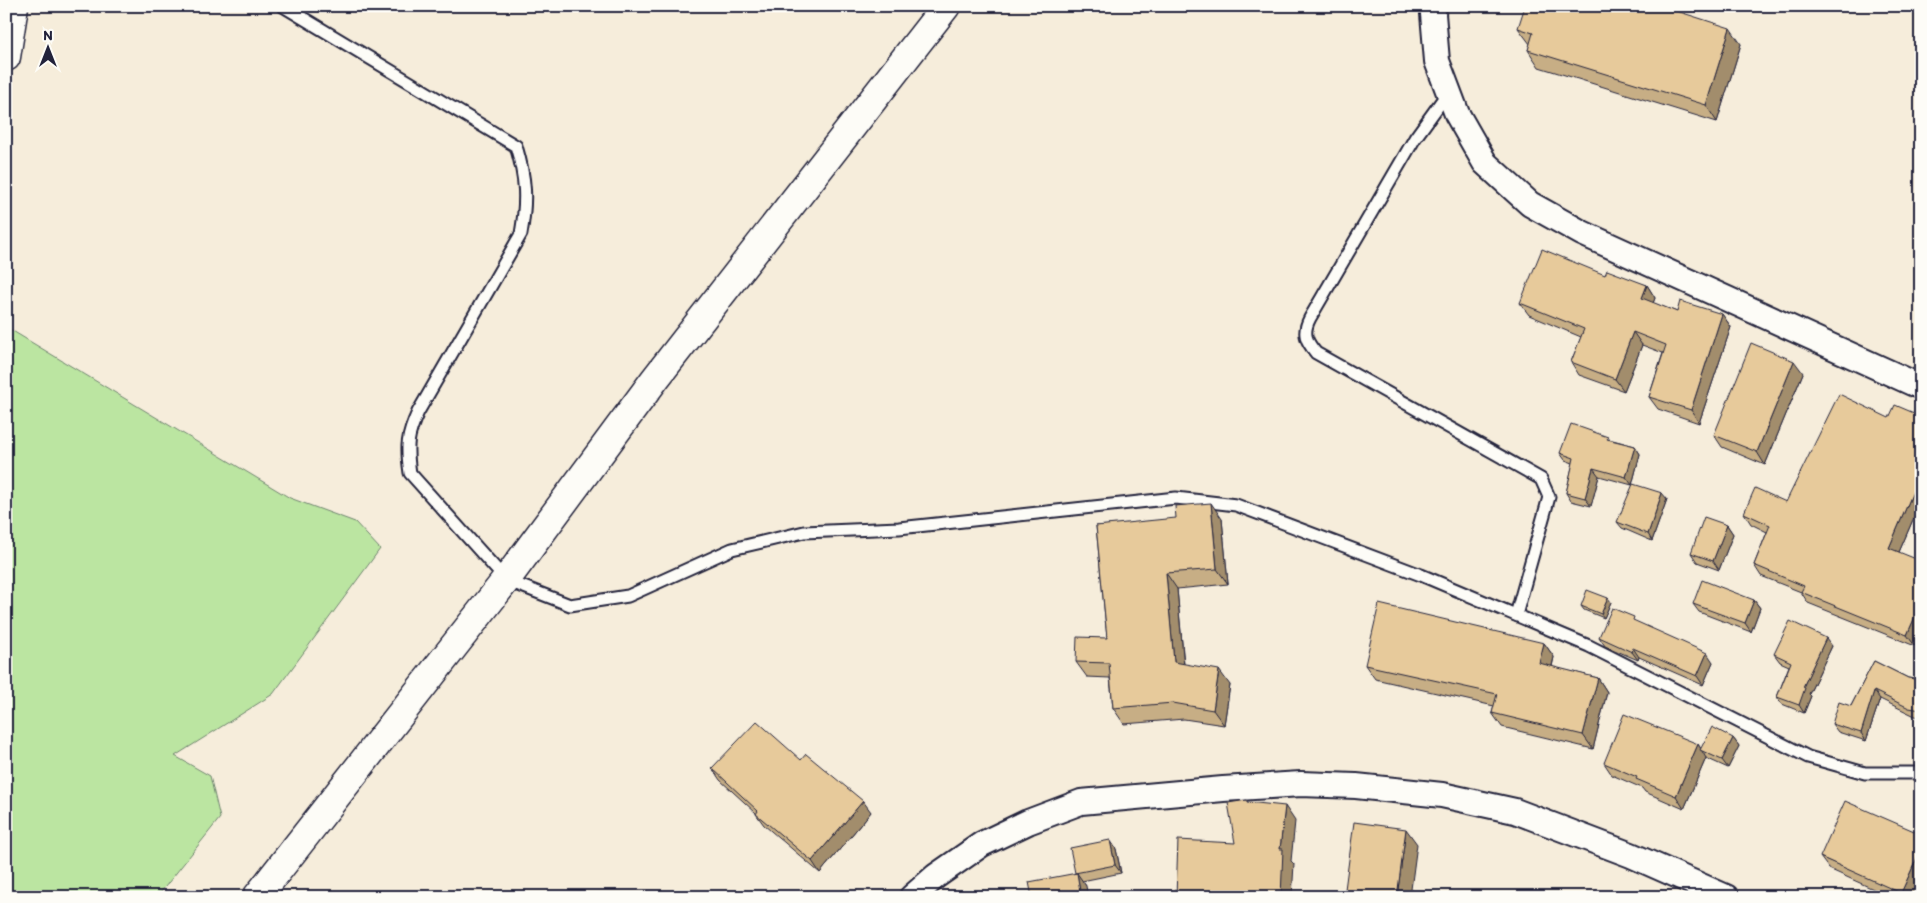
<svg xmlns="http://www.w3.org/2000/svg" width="1927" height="903" font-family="Itim,sans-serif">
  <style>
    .green { fill: #bbe5a1; stroke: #6e846e }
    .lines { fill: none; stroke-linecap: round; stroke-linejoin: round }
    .service-casing { stroke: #22223b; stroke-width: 15 }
    .minor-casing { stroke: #22223b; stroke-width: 28 }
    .tertiary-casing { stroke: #22223b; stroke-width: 31 }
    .primary-casing { stroke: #22223b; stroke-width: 31 }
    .service { stroke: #fdfcf7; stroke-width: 11 }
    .minor { stroke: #fdfcf7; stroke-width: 24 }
    .tertiary { stroke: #fdfcf7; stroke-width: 28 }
    .primary { stroke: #fdfcf7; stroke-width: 28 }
    .wall { fill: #c7ae85; stroke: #22223b }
    .shaded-wall { fill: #a28d6c; stroke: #22223b }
    .building { fill: #e7ca9b; stroke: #22223b }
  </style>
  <rect width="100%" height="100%" fill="#f6eddb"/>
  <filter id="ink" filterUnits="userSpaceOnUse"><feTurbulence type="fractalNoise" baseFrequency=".02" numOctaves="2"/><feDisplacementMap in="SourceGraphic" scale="10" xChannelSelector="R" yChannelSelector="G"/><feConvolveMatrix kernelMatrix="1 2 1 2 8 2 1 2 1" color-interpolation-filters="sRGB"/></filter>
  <g filter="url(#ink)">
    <path class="green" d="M 6,327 L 290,498 L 355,522 L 380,549 L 273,694 L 175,756 L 210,776 L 220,818 L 157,897 L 6,897 Z"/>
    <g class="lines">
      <g class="service-casing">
        <g id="service">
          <path d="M 283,6 L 516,146 C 526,179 527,200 521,234 L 418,412 C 407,436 406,446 410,473 L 506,580 L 570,605 L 628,596 L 732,549 L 804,532 L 899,528 L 1176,498 L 1236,505 L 1421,575 L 1589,646 L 1808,757 L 1865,773 L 1921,773"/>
          <path d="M 1449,91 L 1415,138 L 1310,318 C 1302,333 1306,341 1316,353 L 1541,479 L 1549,497 L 1516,615"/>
        </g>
      </g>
      <g class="minor-casing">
        <g id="minor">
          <path d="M 1434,6 L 1433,14 L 1437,61 L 1457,114 L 1485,163 L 1530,204 L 1582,233 L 1921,387"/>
          <path d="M 912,897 L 936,876 L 982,844 L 1028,822 L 1081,802 L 1223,789 L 1301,784 L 1356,786 L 1442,795 L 1515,811 L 1631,855 L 1726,897"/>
        </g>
      </g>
      <g class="tertiary-casing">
        <path id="tertiary" d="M 6,57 L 14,6"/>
      </g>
      <g class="primary-casing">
        <path id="primary" d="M 257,897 L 506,580 L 655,379 L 946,6"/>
      </g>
      <use href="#service" class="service"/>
      <use href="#minor" class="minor"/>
      <use href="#tertiary" class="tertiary"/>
      <use href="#primary" class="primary"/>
    </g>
    <g class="wall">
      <path d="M 1518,28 L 1741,44 L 1717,122 L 1539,67 L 1528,50 L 1530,44 Z"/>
      <path d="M 1605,275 L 1647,285 L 1655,298 L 1653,303 L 1677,312 L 1722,314 L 1731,327 L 1699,423 L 1658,409 L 1649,397 L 1663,353 L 1642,345 L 1624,391 L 1579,375 L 1571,362 L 1581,337 L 1529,315 L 1520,303 Z"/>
      <path d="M 1803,373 L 1765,465 L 1722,447 L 1714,435 Z"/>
      <path d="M 1921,416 L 1921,501 L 1899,552 L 1915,646 L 1808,603 L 1801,592 L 1761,576 L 1754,565 L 1767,532 L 1751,524 L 1744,513 L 1786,502 Z"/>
      <path d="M 1609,439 L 1635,446 L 1640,454 L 1632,485 L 1599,476 L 1591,506 L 1571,501 L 1566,493 L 1573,463 L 1565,460 L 1560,453 Z"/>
      <path d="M 1667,499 L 1652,541 L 1622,528 L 1617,522 Z"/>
      <path d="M 1222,519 L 1228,584 L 1177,589 L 1184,664 L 1230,685 L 1224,725 L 1184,719 L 1124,724 L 1113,708 L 1110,678 L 1087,677 L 1076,662 L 1107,638 L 1096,526 Z"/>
      <path d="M 1727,525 L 1733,534 L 1719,570 L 1697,562 L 1691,553 Z"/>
      <path d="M 1754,600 L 1760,608 L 1751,632 L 1699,612 L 1693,604 Z"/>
      <path d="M 1611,602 L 1604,618 L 1584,610 L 1581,606 Z"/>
      <path d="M 1638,623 L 1713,662 L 1703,685 L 1639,657 L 1638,660 L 1605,646 L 1599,637 Z"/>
      <path d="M 1544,643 L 1554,657 L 1552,667 L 1598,678 L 1607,692 L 1593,749 L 1502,727 L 1492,713 L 1494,706 L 1375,679 L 1365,665 Z"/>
      <path d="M 1832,646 L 1809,694 L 1811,696 L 1804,713 L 1782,704 L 1777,697 L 1789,666 L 1780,662 L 1774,654 Z"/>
      <path d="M 1874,661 L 1908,678 L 1921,680 L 1921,717 L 1915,716 L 1880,699 L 1866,741 L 1838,732 L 1832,724 L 1851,706 Z"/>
      <path d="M 1733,738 L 1739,746 L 1728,768 L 1706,758 L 1684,809 L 1645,792 L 1642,788 L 1612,775 L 1604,763 L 1698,744 L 1701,749 Z"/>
      <path d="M 801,760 L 871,812 L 820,873 L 764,825 L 756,814 L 756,813 L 720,780 L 712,768 Z"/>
      <path d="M 1110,840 L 1116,849 L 1121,873 L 1082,881 L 1086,886 L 1075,873 Z"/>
      <path d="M 1820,857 L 1914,897 L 1891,897 L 1829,869 Z"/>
    </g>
    <g class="shaded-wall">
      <path d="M 1730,28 L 1741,44 L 1717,122 L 1706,105 Z"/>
      <path d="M 1647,285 L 1655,298 L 1650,311 L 1642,298 Z"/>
      <path d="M 1722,314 L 1731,327 L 1699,423 L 1691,410 Z"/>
      <path d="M 1633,332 L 1642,345 L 1624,391 L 1615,379 Z"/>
      <path d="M 1794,361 L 1803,373 L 1765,465 L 1757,452 Z"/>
      <path d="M 1635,446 L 1640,454 L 1632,485 L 1626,477 Z"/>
      <path d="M 1593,468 L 1599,476 L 1591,506 L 1585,498 Z"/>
      <path d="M 1921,473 L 1921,501 L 1896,559 L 1889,548 Z"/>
      <path d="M 1662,493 L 1667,499 L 1652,541 L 1648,534 Z"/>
      <path d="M 1211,503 L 1222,519 L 1228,584 L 1217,569 Z"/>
      <path d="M 1727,525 L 1733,534 L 1719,570 L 1713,561 Z"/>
      <path d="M 1166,573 L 1177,589 L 1185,678 L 1174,662 Z"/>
      <path d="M 1608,598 L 1611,602 L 1604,618 L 1601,614 Z"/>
      <path d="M 1754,600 L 1760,608 L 1751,632 L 1745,623 Z"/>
      <path d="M 1921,603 L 1921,632 L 1915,646 L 1907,635 Z"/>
      <path d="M 1826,638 L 1832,646 L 1809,694 L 1811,696 L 1804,713 L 1799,705 L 1803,687 Z"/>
      <path d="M 1544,643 L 1554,657 L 1549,678 L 1539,663 Z"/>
      <path d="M 1633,648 L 1639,657 L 1638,660 L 1632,652 Z"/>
      <path d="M 1707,653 L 1713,662 L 1703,685 L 1697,676 Z"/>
      <path d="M 1219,670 L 1230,685 L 1224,725 L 1213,710 Z"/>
      <path d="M 1598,678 L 1607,692 L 1593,749 L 1583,735 Z"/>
      <path d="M 1874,691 L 1880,699 L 1866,741 L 1861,733 Z"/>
      <path d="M 1733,738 L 1739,746 L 1728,768 L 1722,760 Z"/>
      <path d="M 1698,744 L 1706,758 L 1684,809 L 1676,796 Z"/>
      <path d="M 863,801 L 871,812 L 820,873 L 812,861 Z"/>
      <path d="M 1285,806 L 1295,821 L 1291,861 L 1294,864 L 1292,897 L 1281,897 L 1280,849 Z"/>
      <path d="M 1406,829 L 1417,844 L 1410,897 L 1397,897 Z"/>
      <path d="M 1110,840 L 1116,849 L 1121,873 L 1115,865 Z"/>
      <path d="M 1921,849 L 1921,881 L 1914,897 L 1904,897 L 1901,893 Z"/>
      <path d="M 1077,873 L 1086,886 L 1088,897 L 1081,897 Z"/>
    </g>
    <g class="building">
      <path d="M 1525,6 L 1661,6 L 1730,28 L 1706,105 L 1528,50 L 1533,33 L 1518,28 Z"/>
      <path d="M 1542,249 L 1605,275 L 1607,270 L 1647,285 L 1642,298 L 1677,312 L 1680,301 L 1722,314 L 1691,410 L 1649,397 L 1666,345 L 1633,332 L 1615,379 L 1571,362 L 1584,329 L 1520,303 Z"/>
      <path d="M 1751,343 L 1794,361 L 1757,452 L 1714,435 Z"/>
      <path d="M 1839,394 L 1889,418 L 1895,405 L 1921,416 L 1921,473 L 1889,548 L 1921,561 L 1921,603 L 1907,635 L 1801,592 L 1804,586 L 1754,565 L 1770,525 L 1744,513 L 1755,488 L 1786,502 Z"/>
      <path d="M 1571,424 L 1608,437 L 1607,439 L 1635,446 L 1626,477 L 1593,468 L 1585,498 L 1566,493 L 1574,458 L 1560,453 Z"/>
      <path d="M 1633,484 L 1662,493 L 1648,534 L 1617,522 Z"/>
      <path d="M 1211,503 L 1217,569 L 1166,573 L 1174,662 L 1219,670 L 1213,710 L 1173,703 L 1113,708 L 1109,663 L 1076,662 L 1077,637 L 1107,638 L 1096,526 L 1176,518 L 1175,506 Z"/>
      <path d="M 1704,517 L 1727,525 L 1713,561 L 1691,553 Z"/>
      <path d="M 1702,580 L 1754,600 L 1745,623 L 1693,604 Z"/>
      <path d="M 1587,590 L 1608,598 L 1601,614 L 1581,606 Z"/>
      <path d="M 1379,604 L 1544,643 L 1539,663 L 1598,678 L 1583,735 L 1492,713 L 1497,694 L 1365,665 Z"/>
      <path d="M 1612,608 L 1634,617 L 1633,620 L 1707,653 L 1697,676 L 1633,648 L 1632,652 L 1599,637 Z"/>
      <path d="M 1790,621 L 1826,638 L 1803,687 L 1805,688 L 1799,705 L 1777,697 L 1791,662 L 1774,654 Z"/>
      <path d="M 1874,661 L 1908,678 L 1921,680 L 1921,710 L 1909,708 L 1874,691 L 1861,733 L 1832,724 L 1839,702 L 1851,706 Z"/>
      <path d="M 1624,714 L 1698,744 L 1676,796 L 1636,779 L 1637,777 L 1604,763 Z"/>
      <path d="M 757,721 L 801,760 L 806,754 L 863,801 L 812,861 L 756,814 L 758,811 L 712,768 Z"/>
      <path d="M 1712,727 L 1733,738 L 1722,760 L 1700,750 Z"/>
      <path d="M 1247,800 L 1247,802 L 1285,806 L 1280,849 L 1283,849 L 1281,897 L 1176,897 L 1178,840 L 1235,843 L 1228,803 Z"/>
      <path d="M 1845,801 L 1921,834 L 1921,849 L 1901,893 L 1820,857 Z"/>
      <path d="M 1354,822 L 1406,829 L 1397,897 L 1344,897 Z"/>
      <path d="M 1110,840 L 1115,865 L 1075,873 L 1070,848 Z"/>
      <path d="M 1077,873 L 1081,897 L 1032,897 L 1029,882 Z"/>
      <path d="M 1920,892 L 1921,897 L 1918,897 Z"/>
    </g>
  </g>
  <rect width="1927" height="903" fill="none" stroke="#fdfcf7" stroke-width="25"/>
  <rect x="12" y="12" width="1902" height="878" fill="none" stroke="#22223b" stroke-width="2" filter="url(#ink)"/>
  <g transform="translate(48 48)" stroke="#fdfcf7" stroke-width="4" paint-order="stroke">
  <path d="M0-4L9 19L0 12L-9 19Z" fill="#22223b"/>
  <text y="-8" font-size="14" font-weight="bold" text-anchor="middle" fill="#22223b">N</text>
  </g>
</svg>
